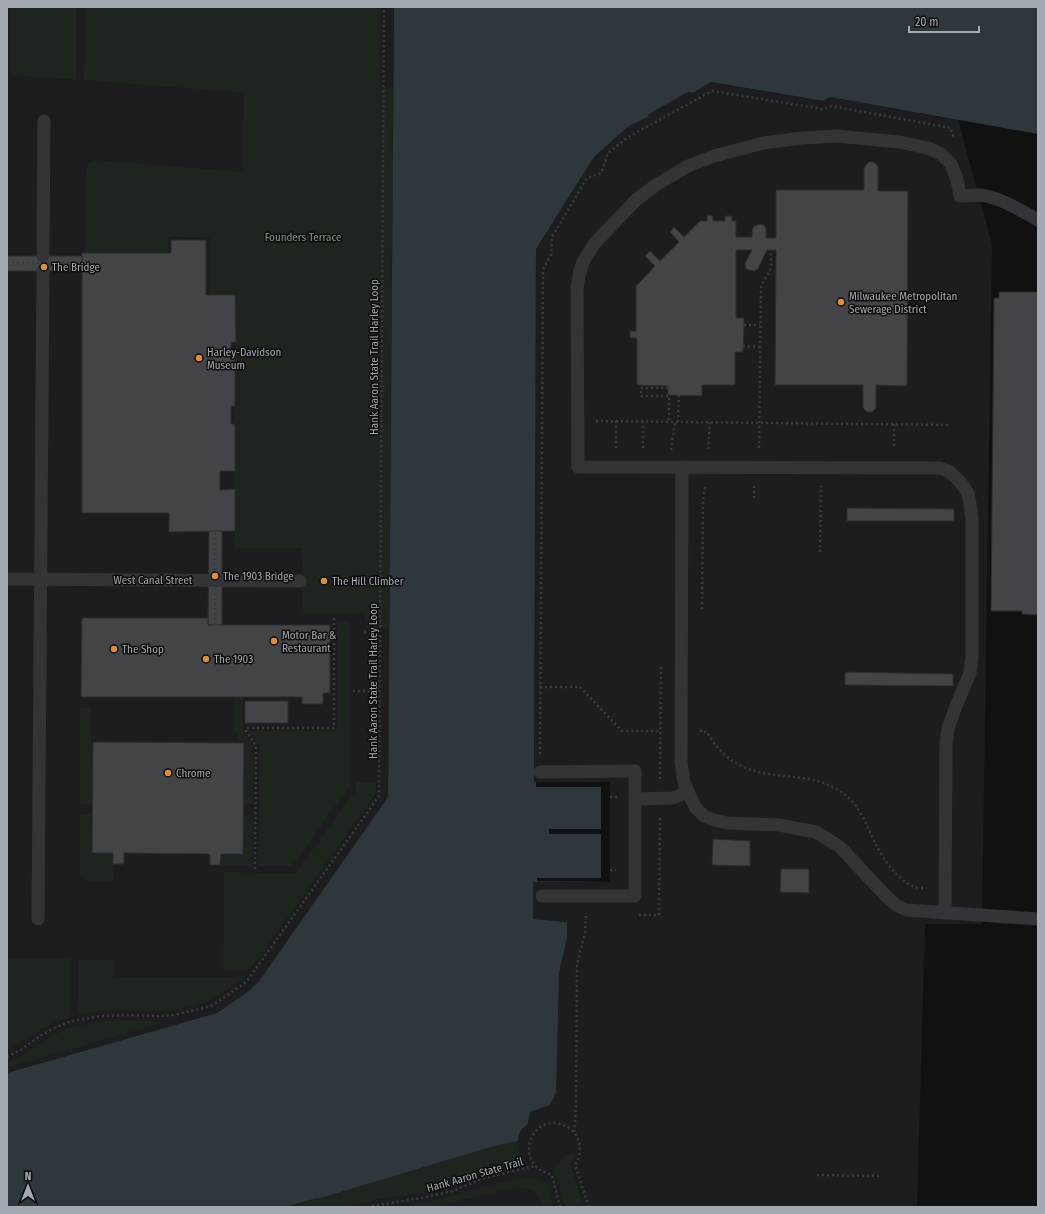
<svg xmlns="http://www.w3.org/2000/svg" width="1045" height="1214" font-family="'Fira Sans Condensed',sans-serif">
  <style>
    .built { fill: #1d1d1f }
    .green { fill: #1e241e }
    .water { fill: #2e373b }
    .pier { fill: #111112 }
    .building { fill: #434447; stroke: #2b2c2e }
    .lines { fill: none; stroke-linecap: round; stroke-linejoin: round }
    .path { stroke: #393b3e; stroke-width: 2.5; stroke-dasharray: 2 3; stroke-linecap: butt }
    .lane { stroke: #323437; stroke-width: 13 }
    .path-bridge { stroke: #393b3e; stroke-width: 2.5; stroke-dasharray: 2 3; stroke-linecap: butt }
    .poi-dot { fill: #dc8e3f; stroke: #0c0c0d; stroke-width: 1.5 }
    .labels { text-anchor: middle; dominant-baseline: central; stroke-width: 3; stroke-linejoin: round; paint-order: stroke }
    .park-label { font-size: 11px; fill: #809a7d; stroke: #0c0c0d }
    .poi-label { font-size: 11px; fill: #a4aab1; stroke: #0c0c0d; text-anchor: start }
    .street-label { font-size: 11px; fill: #a4aab1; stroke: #0c0c0d }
  </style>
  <rect width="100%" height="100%" fill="#111112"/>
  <g class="built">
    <path d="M 7,7 L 394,7 L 388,797 L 259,981 L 250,990 L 217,1013 L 7,1073 Z"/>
    <path d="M 711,82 L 824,101 L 830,97 L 958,120 L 992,244 L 982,924 L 925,924 L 917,1207 L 284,1207 L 317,1198 L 321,1198 L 518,1141 L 519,1134 L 522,1129 L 528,1124 L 530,1112 L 550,1105 L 559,973 L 567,938 L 567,922 L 533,919 L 533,882 L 610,881 L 610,782 L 534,782 L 536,249 L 594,157 L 629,126 L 648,117 L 649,114 L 688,92 L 693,93 Z"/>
  </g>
  <g class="green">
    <path d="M 11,7 L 76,7 L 76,80 L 11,75 Z"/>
    <path d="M 85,7 L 380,7 L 380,87 L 393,88 L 389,629 L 365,628 L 365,613 L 303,613 L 302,548 L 235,548 L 235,295 L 210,295 L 210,238 L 170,237 L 168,238 L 168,253 L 85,253 L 86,167 L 90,162 L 95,160 L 242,172 L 244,94 L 236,92 L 84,80 Z"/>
    <path d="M 337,622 L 349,622 L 349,787 L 292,866 L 258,866 L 259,746 L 249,731 L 337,731 Z"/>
    <path d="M 235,697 L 243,697 L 243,731 L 253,746 L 253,804 L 244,804 L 244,743 L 241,743 L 235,731 Z"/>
    <path d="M 80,708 L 91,708 L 91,741 L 93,742 L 92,804 L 80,804 Z"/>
    <path d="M 356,782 L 376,782 L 376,794 L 249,971 L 223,970 L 224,872 L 296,873 L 356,790 Z"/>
    <path d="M 80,814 L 92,814 L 92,853 L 113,853 L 114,882 L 86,881 L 80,875 Z"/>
    <path d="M 244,816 L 253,816 L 253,866 L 221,866 L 221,854 L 243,854 Z"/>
    <path d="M 7,959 L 70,959 L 70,1017 L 55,1022 L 42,1029 L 7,1051 Z"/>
    <path d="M 79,960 L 114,960 L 114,977 L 245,977 L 245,978 L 210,1001 L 174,1011 L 104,1010 L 78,1014 Z"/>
    <path d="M 124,1020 L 165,1022 L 7,1068 L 7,1063 C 26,1055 41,1040 60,1032 C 80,1023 103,1021 124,1020 Z"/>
    <path d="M 518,1141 L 519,1154 L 521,1162 L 494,1169 L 452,1185 L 413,1194 L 376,1200 L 344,1207 L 283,1207 L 317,1198 L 321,1198 L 488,1148 Z"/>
    <path d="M 565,1154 L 575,1155 L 571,1165 L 582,1202 L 570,1207 L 565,1207 L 553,1165 C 560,1164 563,1160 565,1154 Z"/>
    <path d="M 524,1178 L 535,1179 L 547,1183 L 553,1207 L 542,1207 C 541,1204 540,1199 539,1197 C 535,1190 524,1188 517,1187 L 434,1207 L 403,1207 C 421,1203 440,1199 458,1194 C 480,1188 501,1181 524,1178 Z"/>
  </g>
  <path class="water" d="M 394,7 L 1038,7 L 1038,134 L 830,97 L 824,101 L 711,82 L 693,93 L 688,92 L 649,114 L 648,117 L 629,126 L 594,157 L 536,249 L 534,782 L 610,782 L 610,882 L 533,882 L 533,919 L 567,922 L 567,938 L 559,973 L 556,1093 L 550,1105 L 530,1112 L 528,1124 L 522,1129 L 519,1134 L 518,1141 L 488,1148 L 321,1198 L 317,1198 L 284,1207 L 7,1207 L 7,1073 L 217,1013 L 250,990 L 259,981 L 388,797 Z"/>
  <path class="pier" d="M 536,782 L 610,782 L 610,882 L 537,881 L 537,878 L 601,878 L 601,834 L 549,834 L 549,829 L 601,829 L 601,787 L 536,787 Z"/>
  <g class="building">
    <path d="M 869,162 L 873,162 L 876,164 L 878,167 L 878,191 L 908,191 L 907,386 L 876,385 L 876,408 L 872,412 L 867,412 L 863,408 L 863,385 L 775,385 L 776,250 L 767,250 L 758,269 L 754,271 L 746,269 L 745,263 L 752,250 L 736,250 L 736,318 L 744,318 L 744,325 L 743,352 L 735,352 L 735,385 L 702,385 L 702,396 L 668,395 L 668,386 L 637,385 L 637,338 L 630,338 L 630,331 L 636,331 L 636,286 L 655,266 L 645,256 L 650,251 L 660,261 L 679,242 L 670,232 L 674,227 L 684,237 L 700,221 L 707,221 L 707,215 L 713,216 L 713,221 L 725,221 L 725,216 L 732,216 L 732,221 L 736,221 L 736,237 L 752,237 L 752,230 L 754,226 L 757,225 L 761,224 L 765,226 L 766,229 L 766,238 L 776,238 L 776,190 L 864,190 L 864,168 L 866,165 Z"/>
    <path d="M 171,240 L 206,240 L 206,295 L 235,295 L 236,342 L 231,342 L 231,359 L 235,359 L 235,406 L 231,406 L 231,424 L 235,424 L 235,471 L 220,471 L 220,490 L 235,489 L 235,531 L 169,532 L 169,513 L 82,513 L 82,253 L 171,253 Z"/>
    <rect x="7" y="256" width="75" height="15"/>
    <path d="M 999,292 L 1038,292 L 1038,615 L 1022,614 L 1022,611 L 991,611 L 994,298 L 999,298 Z"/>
    <path d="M 847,508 L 954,509 L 954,521 L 847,521 Z"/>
    <path d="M 209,531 L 222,531 L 222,625 L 208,625 Z"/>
    <path d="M 82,618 L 208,618 L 208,625 L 330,625 L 330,693 L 323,693 L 323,704 L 302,704 L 302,697 L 81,697 Z"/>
    <path d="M 845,672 L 953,674 L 953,686 L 845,685 Z"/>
    <rect x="245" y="701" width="43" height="22"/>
    <path d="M 93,742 L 244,743 L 243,854 L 221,854 L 220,865 L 210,865 L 210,854 L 124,853 L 124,864 L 113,864 L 113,853 L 92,853 Z"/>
    <path d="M 713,839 L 750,841 L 750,866 L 712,865 Z"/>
    <path d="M 781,869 L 809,869 L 809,893 L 780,892 Z"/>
  </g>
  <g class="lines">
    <g class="path">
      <path d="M 744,325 L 760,325"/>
      <path d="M 743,346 L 760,347"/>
      <path d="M 668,388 L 641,388 L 641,396 L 669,396 L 669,422"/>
      <path d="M 596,421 L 948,425"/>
      <path d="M 616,421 L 616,449"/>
      <path d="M 643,421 L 643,449"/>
      <path d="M 678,422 L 679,395"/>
      <path d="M 894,424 L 894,449"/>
      <path d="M 759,448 L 761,286 L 771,268 L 771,250"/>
      <path d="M 708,449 L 710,422"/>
      <path d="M 671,450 L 675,422"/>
      <path d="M 754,486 L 754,501"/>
      <path d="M 820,552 L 821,486"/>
      <path d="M 702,609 L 703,501 L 705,486"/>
      <path d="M 364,632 L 377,633"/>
      <path d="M 540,687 L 580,687 L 622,731 L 660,731"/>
      <path d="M 353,691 L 381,691"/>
      <path d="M 701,730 L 701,732 L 707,732 C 718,752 736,767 758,772 C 786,778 815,775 840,791 C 859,803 866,824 875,843 C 882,857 897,879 912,886 C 916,888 922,888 927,888"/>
      <path d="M 540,754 L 543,269 L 551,255 L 552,237 L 587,178 L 601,173 L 608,153 L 628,137 L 712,91 L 823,109 L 831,106 L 951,128 L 954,139"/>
      <path d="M 660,779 L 661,664"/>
      <path d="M 610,797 L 617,797"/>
      <path d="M 255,869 L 256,746 L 246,731 L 246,728 L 334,728 L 334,615"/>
      <path d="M 610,870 L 616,870"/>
      <path d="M 639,915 L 659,915 L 660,816"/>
      <path d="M 7,1057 L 22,1049 L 40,1036 L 56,1027 L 72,1021 L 102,1016 L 127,1015 L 157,1016 L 174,1015 L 211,1006 L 222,999 L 247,981 L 379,796 L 384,7"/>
      <path d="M 574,1132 L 575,1125 L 576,1101 L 577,964 L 585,933 L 586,915"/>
      <path d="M 817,1175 L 882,1176"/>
      <path d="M 367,1207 L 421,1198 L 453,1191 L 484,1178 L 535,1166"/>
      <path d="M 560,1207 L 552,1175 C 542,1172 533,1167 530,1156 C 528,1149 529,1142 533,1135 C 547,1109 595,1129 575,1165 L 589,1207"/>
    </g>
    <g class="lane">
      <path d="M 43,256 L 44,121"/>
      <path d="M 682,467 L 681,762 L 684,782 L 688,792 L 695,807 L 704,816 L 714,820 L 727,823 L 779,825 L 816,832 L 840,847 L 887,897 L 896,905 L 906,910 L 1038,919"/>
      <path d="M 7,579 L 300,581"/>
      <path d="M 540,772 L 635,771 L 635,896 L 542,896"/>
      <path d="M 635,799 L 673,798 L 688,792"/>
      <path d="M 945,913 L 946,745 L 948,728 L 956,706 L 970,673 L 972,656 L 972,520 L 970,504 L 968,493 L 961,483 L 950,472 L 940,468 L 578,467 L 577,289 L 579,275 L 583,262 L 594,244 L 636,200 L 656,185 L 688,166 L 714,156 L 763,143 L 802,138 L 837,136 L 899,142 L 928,148 L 941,154 L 951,164 L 957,179 L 960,196 C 966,196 973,195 979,195 C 1000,197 1020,210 1038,220"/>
      <path d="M 38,919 L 43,271"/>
    </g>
    <g class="path-bridge">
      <path d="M 7,263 L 82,263"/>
      <path d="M 215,625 L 215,531"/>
    </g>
  </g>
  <g class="poi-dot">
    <circle cx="44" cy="267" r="4"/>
    <circle cx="841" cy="302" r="4"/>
    <circle cx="199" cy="358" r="4"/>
    <circle cx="215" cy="576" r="4"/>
    <circle cx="324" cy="581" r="4"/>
    <circle cx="274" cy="641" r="4"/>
    <circle cx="114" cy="649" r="4"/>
    <circle cx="206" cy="659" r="4"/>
    <circle cx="168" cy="773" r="4"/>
  </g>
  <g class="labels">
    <g class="park-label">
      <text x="303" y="237">Founders Terrace</text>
    </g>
    <g class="poi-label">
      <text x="52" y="267">The Bridge</text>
      <text x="849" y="296">Milwaukee Metropolitan<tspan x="849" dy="13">Sewerage District</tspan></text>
      <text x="207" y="352">Harley-Davidson<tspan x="207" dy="13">Museum</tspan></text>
      <text x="223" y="576">The 1903 Bridge</text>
      <text x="332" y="581">The Hill Climber</text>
      <text x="282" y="635">Motor Bar &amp;<tspan x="282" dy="13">Restaurant</tspan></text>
      <text x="122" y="649">The Shop</text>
      <text x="214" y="659">The 1903</text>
      <text x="176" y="773">Chrome</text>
    </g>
    <g class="street-label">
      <text transform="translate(374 357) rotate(-90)">Hank Aaron State Trail Harley Loop</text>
      <text x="153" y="580">West Canal Street</text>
      <text transform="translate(373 681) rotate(-90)">Hank Aaron State Trail Harley Loop</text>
      <text transform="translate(475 1175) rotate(-16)">Hank Aaron State Trail</text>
    </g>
  </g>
  <rect width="1045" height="1214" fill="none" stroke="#a4aab1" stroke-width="16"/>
  <g transform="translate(28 1186)" stroke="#0c0c0d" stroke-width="3" paint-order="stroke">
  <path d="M0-3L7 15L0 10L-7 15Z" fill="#a4aab1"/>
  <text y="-6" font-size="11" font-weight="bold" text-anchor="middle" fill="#a4aab1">N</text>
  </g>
  <path d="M909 26v6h70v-6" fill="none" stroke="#a4aab1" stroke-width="2"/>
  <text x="915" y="26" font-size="12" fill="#a4aab1" stroke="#0c0c0d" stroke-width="3" paint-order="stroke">20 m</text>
</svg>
